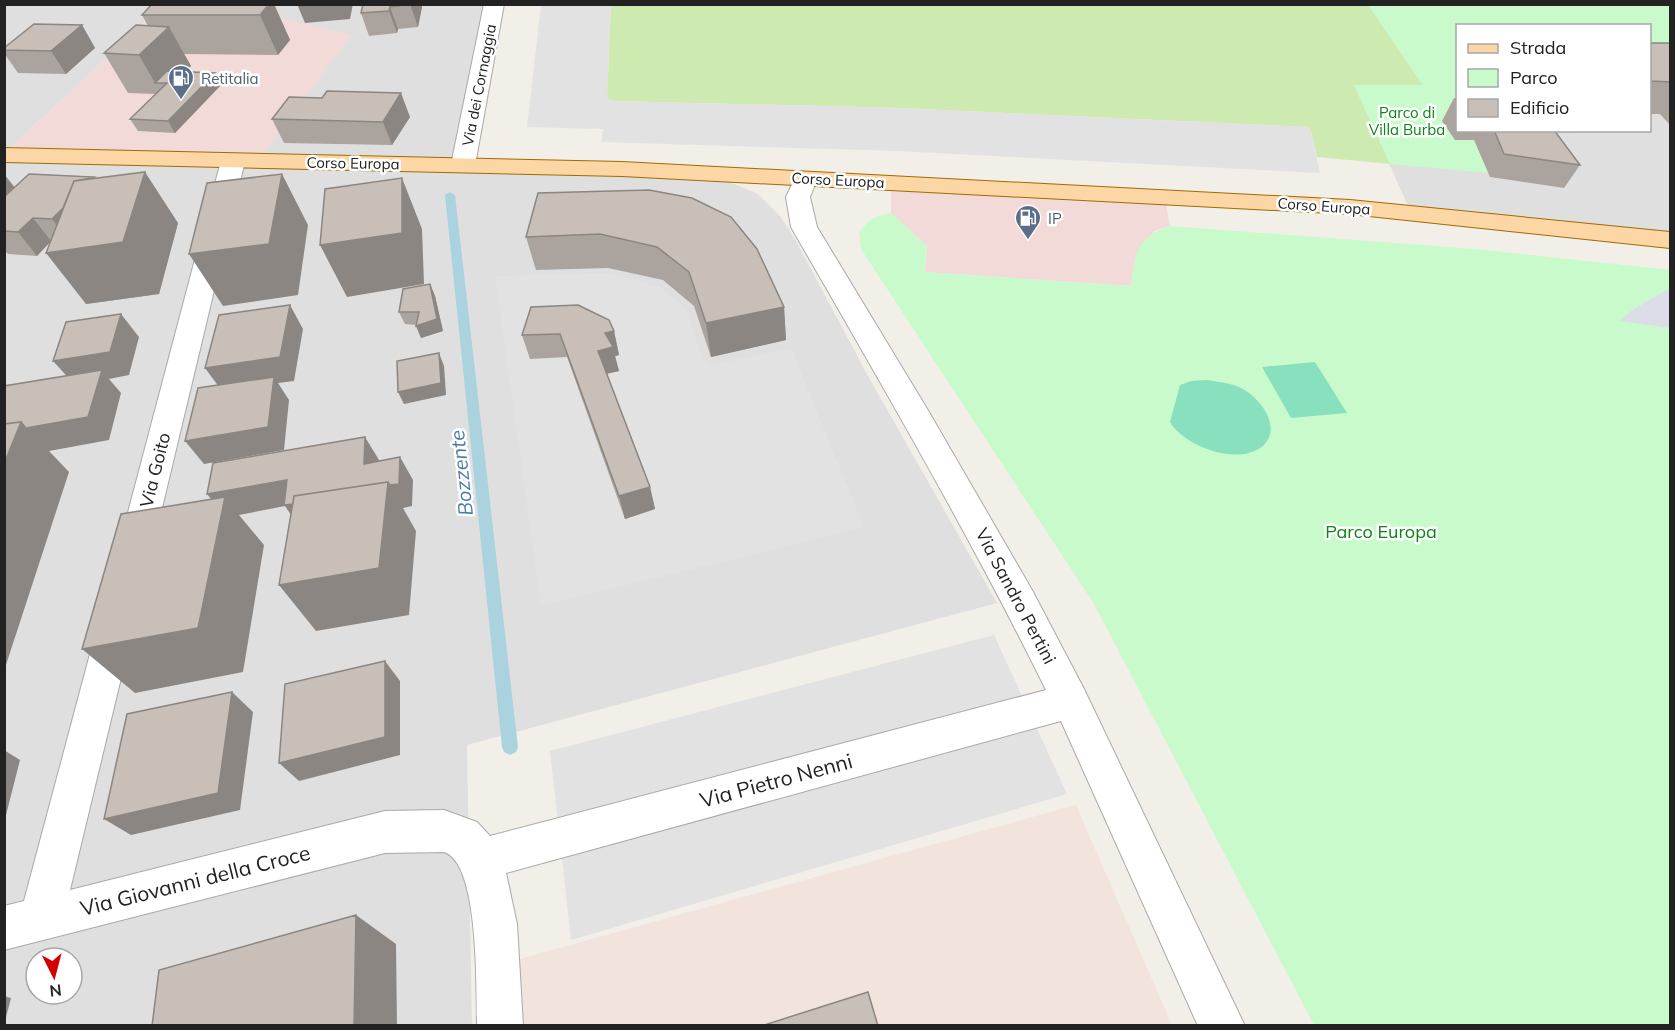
<svg xmlns="http://www.w3.org/2000/svg" width="1675" height="1030" font-family="Mulish,sans-serif">
	<rect width="100%" height="100%" fill="#f2efe9"/>
	<path fill="#e0dfdf" fill-rule="evenodd" d="M 5,5 L 164,5 L 8,150 L 5,150 Z
		M 228,5 L 490,5 L 459,163 L 259,159 Z
		M 1368,5 L 1670,5 L 1670,235 L 1409,208 L 1354,85 L 1423,85 ZM 1458,26 L 1650,26 L 1650,130 L 1458,130 Z
		M 5,161 L 716,176 L 758,194 L 780,216 L 796,241 L 868,376 L 997,603 L 467,745 L 472,1025 L 5,1026 ZM 36,958 L 72,958 L 72,994 L 36,994 Z"/>
	<path fill="#f2dad9" d="M 164,5 L 228,5 L 352,35 L 259,159 L 8,150 Z
		M 891,186 L 1165,198 L 1170,226 L 1154,231 L 1132,274 L 1132,286 L 925,272 L 927,246 L 891,213 Z"/>
	<path fill="#f3e3dd" d="M 1076,805 L 1172,1025 L 518,1025 L 512,961 Z"/>
	<path fill="#cdebb0" d="M 611,4 L 1368,5 L 1423,85 L 1354,85 L 1390,164 L 1317,157 L 1310,127 L 900,108 L 614,101 L 607,98 Z"/>
	<path fill="#c8facc" d="M 1368,5 L 1670,5 L 1670,80 L 1650,75 L 1650,26 L 1458,26 L 1457,121 L 1455,140 L 1474,140 L 1489,173 L 1390,164 L 1354,85 L 1423,85 Z
		M 891,213 L 927,246 L 925,272 L 1131,286 C 1135,254 1135,238 1170,226 L 1475,249 L 1670,270 L 1670,1025 L 1314,1025 L 1094,604 L 861,249 L 859,233 C 868,220 875,215 891,213 Z"/>
	<path fill="#88e0be" d="M 1315,362 L 1347,413 L 1291,418 L 1262,367 Z
		M 1207,380 C 1219,382 1232,383 1243,389 C 1261,399 1285,430 1260,448 C 1235,465 1184,446 1170,422 L 1180,385 L 1191,381 Z"/>
	<path fill="#e2e2e2" d="M 541,5 L 611,5 L 607,98 L 614,101 L 900,108 L 1310,127 L 1320,173 L 898,151 L 601,142 L 603,129 L 527,127 Z
		M 609,273 L 660,287 L 687,310 L 702,360 L 712,365 L 791,348 L 864,527 L 541,606 L 495,276 Z
		M 994,635 L 1067,794 L 571,940 L 550,751 Z"/>
	<path fill="#dddde8" d="M 1670,288 L 1670,328 L 1620,321 L 1631,311 Z"/>
	<g fill="none" stroke-linecap="round" stroke-linejoin="round">
		<path fill="#aad3df" fill-rule="evenodd" d="M 450,192 L 455,195 L 518,747 L 516,752 L 510,755 L 504,752 L 502,747 L 445,195 Z"/>
		<defs>
			<path id="minor" d="M 484,4 L 504,4 L 475,165 L 471,170 L 463,172 L 455,170 L 451,165 Z
				M 233,154 L 241,156 L 245,161 L 151,554 L 146,564 L 134,568 L 122,564 L 117,554 L 221,161 L 225,156 Z
				M 805,172 L 813,174 L 817,179 L 810,197 L 817,227 L 929,412 L 1032,590 L 1084,689 L 1245,1026 L 1198,1026 L 1061,721 L 506,873 L 517,924 L 523,1026 L 477,1026 C 476,992 480,863 444,852 L 385,853 L 4,950 L 4,906 L 24,901 L 98,624 L 103,613 L 116,609 L 129,613 L 134,624 L 70,890 L 385,811 L 444,810 L 477,822 L 490,836 L 1046,690 C 968,532 879,380 791,227 L 786,197 L 797,174 Z"/>
			<path id="major" d="M 4,148 L 622,162 L 1350,200 L 1670,232 L 1670,248 L 1350,214 L 622,176 L 4,162 Z"/>
		</defs>
		<use href="#minor" stroke="#a9a9a9" stroke-width="2"/>
		<use href="#major" stroke="#a06b00" stroke-width="2"/>
		<use href="#minor" fill="#fff" fill-rule="evenodd"/>
		<use href="#major" fill="#fcd6a4" fill-rule="evenodd"/>
	</g>
	<path fill="#aba49e" d="M 152,4 L 274,4 L 290,40 L 278,55 L 184,54 L 191,66 L 185,72 L 221,85 L 175,133 L 138,131 L 130,119 L 156,94 L 128,93 L 104,53 L 148,26 L 142,15 Z
		M 363,4 L 421,4 L 422,7 L 418,27 L 398,29 L 397,33 L 369,36 L 361,13 Z
		M 82,25 L 95,48 L 66,74 L 18,73 L 4,53 L 4,48 Z
		M 1650,43 L 1671,43 L 1671,126 L 1660,114 L 1650,114 Z
		M 322,98 L 410,117 L 392,145 L 284,143 L 272,119 Z
		M 1454,98 L 1458,98 L 1458,130 L 1554,130 L 1580,165 L 1564,188 L 1490,177 L 1474,140 L 1455,140 L 1442,121 Z
		M 4,174 L 15,188 L 94,177 L 178,223 L 159,294 L 86,304 L 49,243 L 37,256 L 8,254 L 4,250 Z
		M 649,190 L 784,307 L 786,340 L 711,357 L 694,306 L 663,280 L 608,268 L 536,270 L 526,237 Z
		M 430,284 L 435,296 L 443,331 L 421,338 L 416,325 L 405,324 L 399,312 Z
		M 614,331 L 619,355 L 615,356 L 619,371 L 607,374 L 650,487 L 655,509 L 625,519 L 567,357 L 530,359 L 522,335 Z"/>
	<path fill="#8b8681" d="M 251,4 L 274,4 L 290,40 L 278,55 L 260,15 Z
		M 297,4 L 353,4 L 350,19 L 305,23 Z
		M 410,4 L 421,4 L 422,7 L 418,27 Z
		M 390,7 L 398,29 L 397,33 L 389,11 Z
		M 82,25 L 95,48 L 66,74 L 51,51 Z
		M 169,27 L 191,66 L 169,87 L 167,83 L 155,83 L 139,55 Z
		M 215,73 L 221,85 L 175,133 L 168,121 Z
		M 401,93 L 410,117 L 392,145 L 383,122 Z
		M 145,172 L 178,223 L 159,294 L 86,304 L 46,253 Z
		M 4,174 L 22,197 L 4,216 Z
		M 282,174 L 308,225 L 298,295 L 223,306 L 189,254 Z
		M 94,177 L 110,201 L 70,243 L 52,219 Z
		M 402,178 L 422,229 L 424,284 L 347,297 L 320,245 Z
		M 33,218 L 51,241 L 37,256 L 18,232 Z
		M 430,284 L 435,296 L 443,331 L 421,338 L 416,326 Z
		M 290,305 L 303,329 L 294,381 L 278,383 L 289,400 L 284,450 L 204,464 L 185,441 L 222,391 L 205,368 Z
		M 784,307 L 786,340 L 711,357 L 706,323 Z
		M 121,314 L 139,337 L 129,375 L 109,379 L 121,393 L 109,440 L 49,451 L 69,472 L 4,671 L 4,464 L 21,422 L 74,384 L 53,361 Z
		M 614,331 L 619,355 L 615,356 L 619,371 L 604,374 L 598,351 L 605,333 Z
		M 439,353 L 444,366 L 446,395 L 404,404 L 398,392 Z
		M 365,437 L 379,460 L 377,486 L 364,464 Z
		M 400,457 L 413,480 L 412,506 L 403,508 L 416,531 L 409,615 L 316,631 L 279,585 L 300,528 L 285,506 L 239,515 L 264,545 L 243,672 L 135,693 L 82,649 L 222,512 L 207,494 L 287,480 L 388,482 Z
		M 650,487 L 655,509 L 625,519 L 619,496 Z
		M 385,661 L 400,681 L 400,755 L 299,781 L 279,763 Z
		M 232,692 L 253,712 L 240,810 L 131,835 L 104,819 Z
		M 4,750 L 20,760 L 4,823 Z
		M 356,915 L 396,944 L 397,1026 L 354,1026 Z
		M 4,996 L 11,998 L 4,1025 Z"/>
	<path fill="#c7bfb8" stroke="#8b8681" stroke-width="1.5" d="M 152,4 L 269,4 L 260,15 L 142,15 Z
		M 363,4 L 410,4 L 390,7 L 389,11 L 361,13 Z
		M 34,24 L 82,25 L 51,51 L 4,50 L 4,48 Z
		M 136,25 L 169,27 L 139,55 L 104,53 Z
		M 1650,43 L 1671,43 L 1671,82 L 1650,81 Z
		M 167,71 L 215,73 L 168,121 L 130,119 L 167,83 L 155,83 Z
		M 327,91 L 401,93 L 383,122 L 272,119 L 289,97 L 322,98 Z
		M 1494,130 L 1554,130 L 1580,165 L 1504,154 Z
		M 145,172 L 123,242 L 46,253 L 74,181 Z
		M 29,174 L 94,177 L 92,178 L 74,181 L 63,208 L 52,219 L 33,218 L 18,232 L 4,231 L 4,197 Z
		M 282,174 L 269,244 L 189,254 L 207,183 Z
		M 402,178 L 402,233 L 320,245 L 325,189 Z
		M 649,190 L 692,198 L 731,217 L 757,249 L 784,307 L 706,323 L 689,272 L 657,247 L 600,234 L 526,237 L 538,193 Z
		M 430,284 L 437,319 L 416,326 L 419,312 L 399,312 L 403,289 Z
		M 290,305 L 280,357 L 205,368 L 219,315 Z
		M 578,305 L 609,320 L 614,331 L 605,333 L 613,347 L 598,351 L 650,487 L 619,496 L 560,334 L 522,335 L 531,307 Z
		M 121,314 L 110,352 L 53,361 L 66,322 Z
		M 439,353 L 441,383 L 398,392 L 397,361 Z
		M 102,370 L 88,417 L 26,428 L 21,422 L 4,424 L 4,386 Z
		M 274,377 L 268,427 L 185,441 L 198,388 Z
		M 21,422 L 4,464 L 4,424 Z
		M 365,437 L 364,464 L 400,457 L 399,484 L 390,485 L 388,482 L 294,496 L 293,504 L 284,505 L 287,480 L 207,494 L 213,463 Z
		M 388,482 L 379,568 L 279,585 L 294,496 Z
		M 225,497 L 198,628 L 82,649 L 121,514 Z
		M 385,661 L 385,737 L 279,763 L 285,684 Z
		M 232,692 L 218,793 L 104,819 L 127,714 Z
		M 356,915 L 354,1026 L 152,1026 L 159,970 Z
		M 868,992 L 878,1026 L 761,1026 Z"/>
	<defs>
		<symbol id="fuel-pin" viewBox="-11 -11 22 30"><path d="M0 17L-7.5 6A9.5 9.5 0 1 1 7.5 6Z" fill="#5c6f8a" stroke="#fff"/><path d="M-5.5-6h7V0h2V4h1.3V-2.5L3-4.5l.8-.8L6-3V5H2.5V1h-1V6h-7ZM-4.2-4.7v3.2H.2V-4.7Z" fill="#fff"/></symbol>
	</defs>
	<g fill-rule="evenodd">
		<use href="#fuel-pin" x="166" y="63" width="30" height="40"/>
		<use href="#fuel-pin" x="1013" y="203" width="30" height="40"/>
	</g>
	<g text-anchor="middle" dominant-baseline="central" stroke-width="5" stroke-linejoin="round" paint-order="stroke">
		<g font-size="15" fill="#4e5e75" stroke="#fff" text-anchor="start">
			<text x="201" y="78">Retitalia</text>
			<text x="1048" y="218">IP</text>
		</g>
		<g font-size="15" fill="#222" stroke="#fff">
			<text transform="translate(479 85) rotate(-79)">Via dei Cornaggia</text>
			<text transform="translate(353 163) rotate(1)">Corso Europa</text>
			<text transform="translate(838 180) rotate(3)">Corso Europa</text>
			<text transform="translate(1324 206) rotate(4)">Corso Europa</text>
		</g>
		<g font-size="15" fill="#0c8416" stroke="#fff">
			<text x="1407" y="112">Parco di<tspan x="1407" dy="17">Villa Burba</tspan></text>
		</g>
		<g font-size="18" fill="#222" stroke="#fff">
			<text transform="translate(155 470) rotate(-76)">Via Goito</text>
			<text transform="translate(1016 596) rotate(62)">Via Sandro Pertini</text>
		</g>
		<g font-size="18" fill="#0c8416" stroke="#fff">
			<text x="1381" y="531">Parco Europa</text>
		</g>
		<g font-size="20" font-style="italic" fill="#4a7aab" stroke="#fff">
			<text transform="translate(461 473) rotate(-96)">Bozzente</text>
		</g>
		<g font-size="21" fill="#222" stroke="#fff">
			<text transform="translate(776 780) rotate(-15)">Via Pietro Nenni</text>
			<text transform="translate(195 880) rotate(-14)">Via Giovanni della Croce</text>
		</g>
	</g>
	<rect width="1675" height="1030" fill="none" stroke="#222222" stroke-width="12"/>
	<rect x="1456" y="24" width="195" height="108" fill="#ffffff" stroke="#a7a7a7" stroke-width="1.5"/>
	<rect x="1468" y="44" width="30" height="9" fill="#fcd6a4" stroke="#a7a7a7" stroke-width="1.5"/>
	<text x="1510" y="54" font-size="18" fill="#222222">Strada</text>
	<rect x="1468" y="69" width="30" height="18" fill="#c8facc" stroke="#a7a7a7" stroke-width="1.5"/>
	<text x="1510" y="84" font-size="18" fill="#222222">Parco</text>
	<rect x="1468" y="99" width="30" height="18" fill="#c7bfb8" stroke="#a7a7a7" stroke-width="1.5"/>
	<text x="1510" y="114" font-size="18" fill="#222222">Edificio</text>
	<g transform="translate(54 976) rotate(174)"><circle r="28" fill="#ffffff" stroke="#a7a7a7" stroke-width="1.5"/>
	<path d="M0-4.5L10 22L0 15L-10 22Z" fill="#d40000"/>
	<text y="-9" font-size="16" font-weight="bold" text-anchor="middle" fill="#222222">N</text>
	</g>
</svg>
